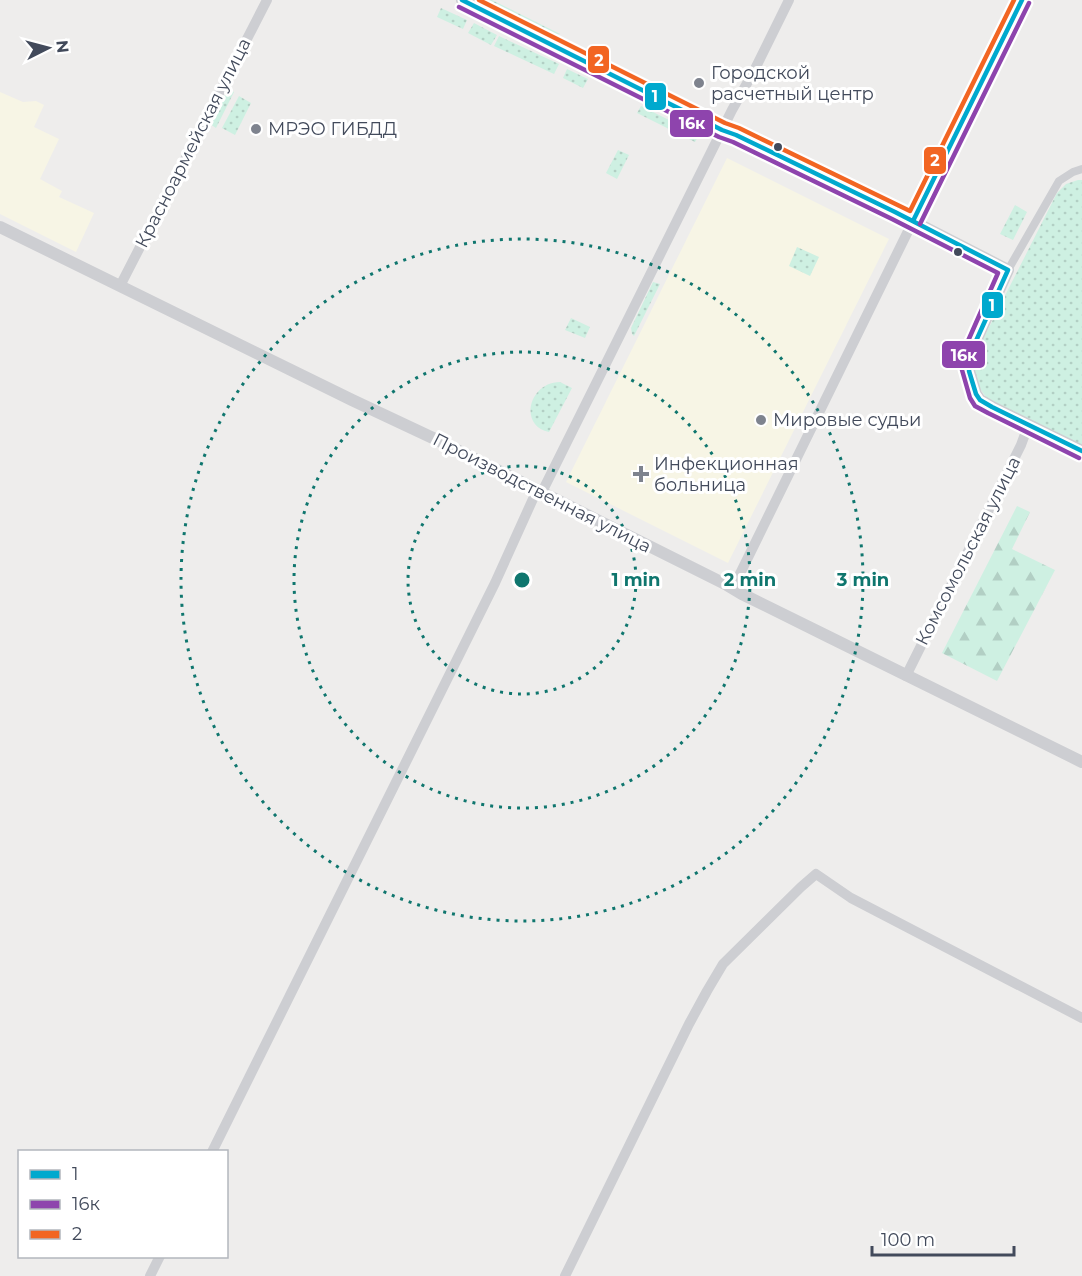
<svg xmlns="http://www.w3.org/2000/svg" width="1082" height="1276" font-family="Montserrat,sans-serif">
	<defs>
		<pattern id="grass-dots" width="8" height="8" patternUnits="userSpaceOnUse" patternTransform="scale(1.5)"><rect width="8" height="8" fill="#cef0e2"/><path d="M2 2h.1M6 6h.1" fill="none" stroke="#b2cfc4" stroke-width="1.8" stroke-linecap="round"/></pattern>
		<pattern id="forest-firs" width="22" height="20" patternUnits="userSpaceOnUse" patternTransform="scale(1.5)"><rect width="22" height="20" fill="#cef0e2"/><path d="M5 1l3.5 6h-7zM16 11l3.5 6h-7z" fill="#b2cfc4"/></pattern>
	</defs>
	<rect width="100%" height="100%" fill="#eeedec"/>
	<path fill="#f7f5e5" d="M 0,92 L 23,102 L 36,101 L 44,105 L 34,127 L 59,139 L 40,179 L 62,191 L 59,197 L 94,213 L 76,252 L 0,214 Z
		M 727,158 L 889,239 L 728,563 L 566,482 Z"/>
	<path fill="url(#grass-dots)" d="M 487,0 L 492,0 L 560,34 L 554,36 L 491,5 Z
		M 441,8 L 467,20 L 463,29 L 437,17 Z
		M 480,16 L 561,57 L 561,59 L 558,59 L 476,19 Z
		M 474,23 L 497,35 L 491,45 L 468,33 Z
		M 499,36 L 559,64 L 554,74 L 494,46 Z
		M 569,61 L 572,61 L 635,92 L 637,95 L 635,97 L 567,63 Z
		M 567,69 L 588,79 L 583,88 L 563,78 Z
		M 228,89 L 234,92 L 216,128 L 210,124 Z
		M 239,96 L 251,103 L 235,135 L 222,128 Z
		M 645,97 L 703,126 L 701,131 L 641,100 Z
		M 641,106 L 699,135 L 695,142 L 637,113 Z
		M 734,142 L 841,194 L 839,198 L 732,145 Z
		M 618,150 L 629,155 L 617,179 L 606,173 Z
		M 1078,180 L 1082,180 L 1082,447 L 987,398 C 972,380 974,373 977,351 L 1057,193 L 1066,184 Z
		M 1015,205 L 1027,212 L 1013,240 L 1000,234 Z
		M 797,247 L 819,257 L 810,276 L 789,266 Z
		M 653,282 L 660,284 L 634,336 L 632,334 L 631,328 Z
		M 571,318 L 590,327 L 585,338 L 565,330 Z
		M 560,382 L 572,388 L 549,432 C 518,426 529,382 560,382 Z"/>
	<path fill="url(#forest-firs)" d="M 1017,506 L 1030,512 L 1012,549 L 1055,570 L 997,681 L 942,653 Z"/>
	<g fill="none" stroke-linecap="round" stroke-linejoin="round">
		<path stroke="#cdced2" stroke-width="8" d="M 1008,270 L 1059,181 L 1073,172 L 1082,169"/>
		<path stroke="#cdced2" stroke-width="10" d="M 120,286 L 267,0
			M 542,492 L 732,110 L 755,69 L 789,0
			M 733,588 L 913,221
			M 906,676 L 1021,445 L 1028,426
			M 212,1152 L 495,583 L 537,490
			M 150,1276 L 160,1256
			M 565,1276 L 689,1024 L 707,991 L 723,964 L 801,887 L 816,874 L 851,898 L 1082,1018"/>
		<path stroke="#cdced2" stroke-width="12" d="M 462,0 L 722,130 L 736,135 L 895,212 L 1008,270 L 971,352 L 969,371 L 976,394 L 980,400 L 992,407 L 1082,451
			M 913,221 L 1022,0
			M 0,227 L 352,400 L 435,439 L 727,585 L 742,594 L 829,637 L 1082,762"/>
		<defs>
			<path id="bus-1" d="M 462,0 L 722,130 L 736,135 L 895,212 L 1008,270 L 971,352 L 969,371 L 976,394 L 980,400 L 992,407 L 1082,451
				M 913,221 L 1022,0"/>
			<path id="bus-2" d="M 459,7 L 719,137 L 733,142 L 892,219 L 998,273 L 964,350 L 962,370 L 970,398 L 975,406 L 988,413 L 1079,458
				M 920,224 L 1029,3"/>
			<path id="bus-3" d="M 479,0 L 725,123 L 739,128 L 910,211 L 1014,0"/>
		</defs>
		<use href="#bus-1" stroke="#fff" stroke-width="9"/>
		<use href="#bus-2" stroke="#fff" stroke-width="9"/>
		<use href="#bus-3" stroke="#fff" stroke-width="9"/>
		<use href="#bus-1" stroke="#00a9ce" stroke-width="4.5"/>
		<use href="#bus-2" stroke="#8e44ad" stroke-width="4.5"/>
		<use href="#bus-3" stroke="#f26522" stroke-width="4.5"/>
	</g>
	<g fill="none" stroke="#0f766e" stroke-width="3" stroke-dasharray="3 6">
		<circle cx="522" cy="580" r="114"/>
		<circle cx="522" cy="580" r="228"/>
		<circle cx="522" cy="580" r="341"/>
	</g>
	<g fill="#7e838e" stroke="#fff" stroke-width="2">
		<circle cx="699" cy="83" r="6"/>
		<circle cx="256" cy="129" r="6"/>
		<circle cx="761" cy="420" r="6"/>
		<path d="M638 465h6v6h6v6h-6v6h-6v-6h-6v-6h6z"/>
	</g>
	<g fill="#424a5b" stroke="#fff" stroke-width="2">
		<circle cx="778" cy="147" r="5"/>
		<circle cx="958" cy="252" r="5"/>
	</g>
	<g text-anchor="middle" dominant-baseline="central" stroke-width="6" stroke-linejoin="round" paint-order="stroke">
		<g font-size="18" fill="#424a5b" stroke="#fff" text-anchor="start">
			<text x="711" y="73">Городской<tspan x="711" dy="21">расчетный центр</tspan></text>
			<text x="268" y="129">МРЭО ГИБДД</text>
			<text x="773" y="420">Мировые судьи</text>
			<text x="654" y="464">Инфекционная<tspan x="654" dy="21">больница</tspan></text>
		</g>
		<g font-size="18" fill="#424a5b" stroke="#fff">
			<text transform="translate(193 143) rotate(-63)">Красноармейская улица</text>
			<text transform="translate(542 493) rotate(27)">Производственная улица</text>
			<text transform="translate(968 551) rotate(-63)">Комсомольская улица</text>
		</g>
	</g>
	<circle cx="522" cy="580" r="9" fill="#0f766e" stroke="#fff" stroke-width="3"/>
	<g font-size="18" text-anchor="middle" font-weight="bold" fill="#0f766e" stroke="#fff" stroke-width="6" stroke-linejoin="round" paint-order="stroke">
		<text x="636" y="586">1 min</text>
		<text x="750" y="586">2 min</text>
		<text x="863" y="586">3 min</text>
	</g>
	<g stroke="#fff" stroke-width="2">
		<rect x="587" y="45" width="23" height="29" rx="6" fill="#f26522"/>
		<rect x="644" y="82" width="23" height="29" rx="6" fill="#00a9ce"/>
		<rect x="669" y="109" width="45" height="29" rx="6" fill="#8e44ad"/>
		<rect x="923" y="146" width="24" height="29" rx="6" fill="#f26522"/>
		<rect x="981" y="291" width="23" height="28" rx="6" fill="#00a9ce"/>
		<rect x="941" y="340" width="45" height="29" rx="6" fill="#8e44ad"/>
	</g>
	<g font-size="16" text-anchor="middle" font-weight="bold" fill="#fff">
		<text x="599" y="66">2</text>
		<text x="655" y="102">1</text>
		<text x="692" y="129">16к</text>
		<text x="935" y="166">2</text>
		<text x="992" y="311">1</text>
		<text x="964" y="361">16к</text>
	</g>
	<rect x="18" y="1150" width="210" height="108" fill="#ffffff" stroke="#b3b7bd" stroke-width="1.5"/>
	<rect x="30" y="1170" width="30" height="9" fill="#00a9ce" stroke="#b3b7bd" stroke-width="1.5"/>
	<text x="72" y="1180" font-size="18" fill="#424a5b">1</text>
	<rect x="30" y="1200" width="30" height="9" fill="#8e44ad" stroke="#b3b7bd" stroke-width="1.5"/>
	<text x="72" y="1210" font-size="18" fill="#424a5b">16к</text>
	<rect x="30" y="1230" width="30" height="9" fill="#f26522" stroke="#b3b7bd" stroke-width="1.5"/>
	<text x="72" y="1240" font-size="18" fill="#424a5b">2</text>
	<g transform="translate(48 48) rotate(84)" stroke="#ffffff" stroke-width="4.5" paint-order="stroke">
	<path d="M0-4.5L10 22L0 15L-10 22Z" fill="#424a5b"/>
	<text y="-9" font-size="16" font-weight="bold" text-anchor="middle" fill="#424a5b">N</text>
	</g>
	<path d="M872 1246v9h142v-9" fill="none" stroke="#424a5b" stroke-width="3"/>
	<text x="881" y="1246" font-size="18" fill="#424a5b" stroke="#ffffff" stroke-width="4.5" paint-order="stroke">100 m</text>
</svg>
